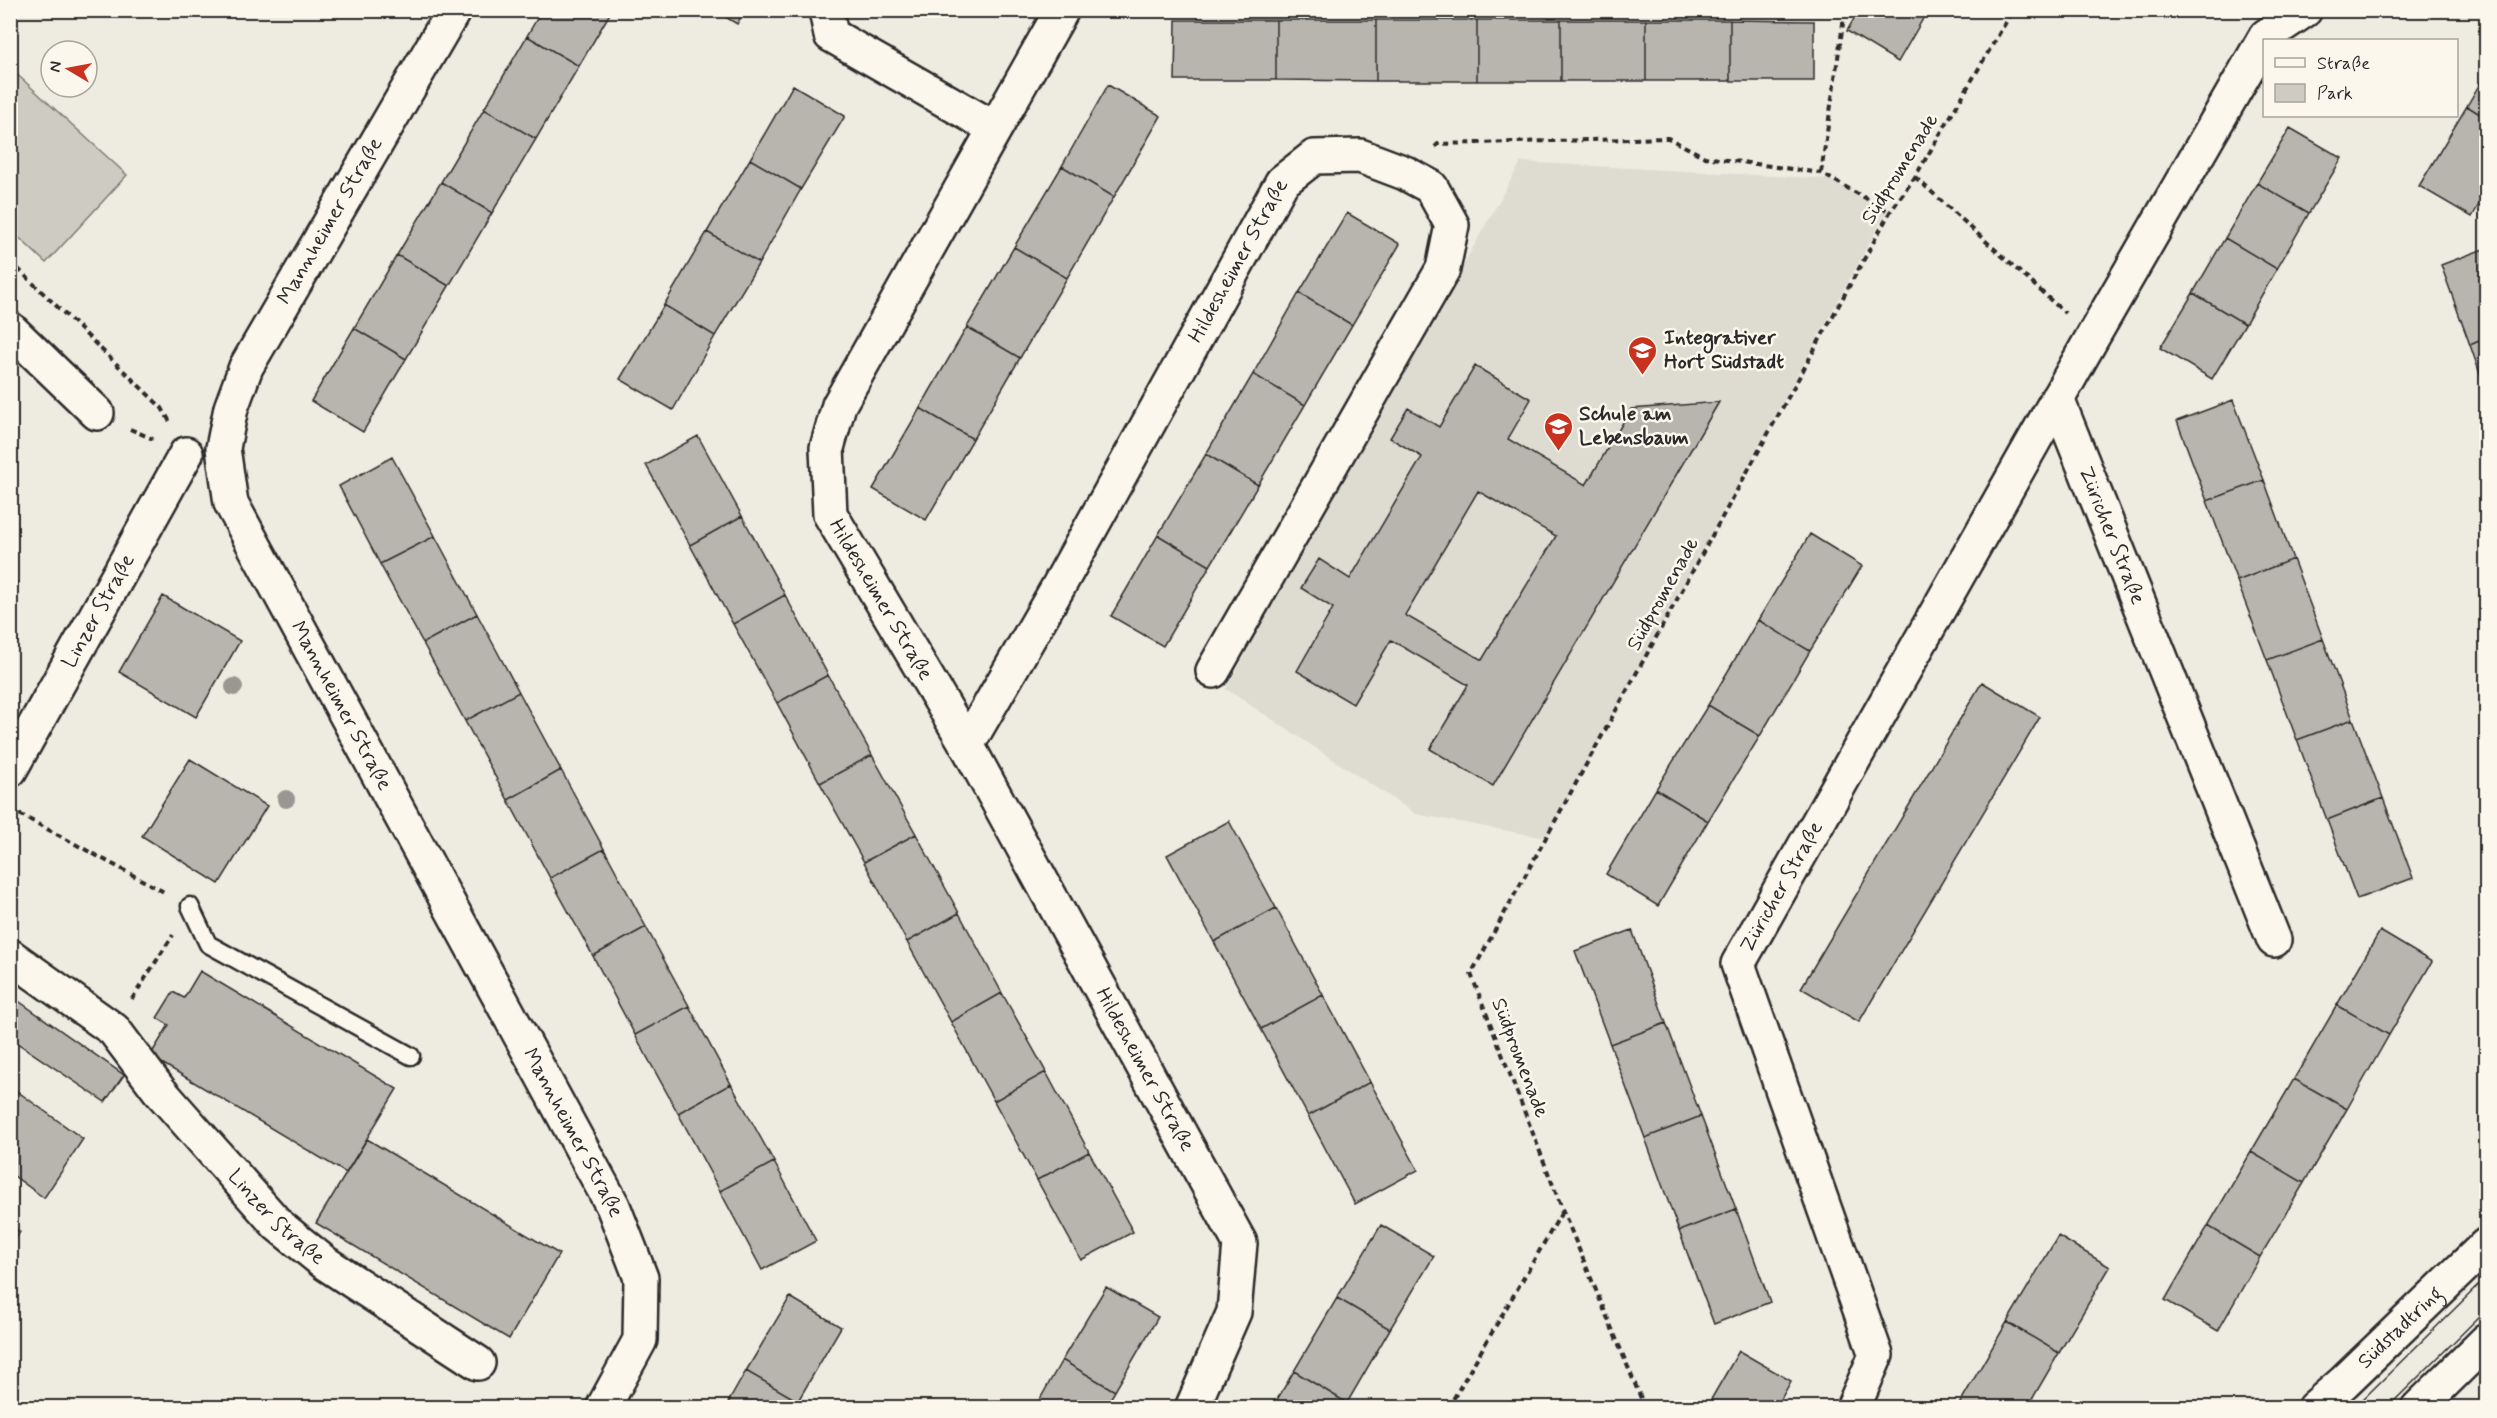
<svg xmlns="http://www.w3.org/2000/svg" width="2497" height="1418" font-family="Mynerve,sans-serif">
	<rect width="100%" height="100%" fill="#eeebe0"/>
	<filter id="ink" filterUnits="userSpaceOnUse"><feTurbulence type="fractalNoise" baseFrequency=".0167" numOctaves="2"/><feDisplacementMap in="SourceGraphic" scale="12" xChannelSelector="R" yChannelSelector="G"/><feConvolveMatrix kernelMatrix="1 2 1 2 8 2 1 2 1" color-interpolation-filters="sRGB"/></filter>
	<g filter="url(#ink)">
		<path fill="#dedbd1" d="M 1521,162 L 1828,179 L 1886,212 L 1546,838 L 1416,814 L 1226,689 Z"/>
		<path fill="#cecbc2" stroke="#7c7b76" stroke-width="1.5" d="M 10,68 L 127,175 L 46,263 L 11,230 Z"/>
		<path fill="#b8b5ae" stroke="#2b2b2b" stroke-width="1.5" fill-rule="evenodd" d="M 542,10 L 612,10 L 579,66 L 527,36 Z
			M 714,10 L 745,10 L 737,24 Z
			M 1859,10 L 1928,10 L 1898,62 L 1847,31 Z
			M 1176,20 L 1276,20 L 1276,80 L 1175,80 Z
			M 1276,20 L 1376,20 L 1376,81 L 1276,80 Z
			M 1376,20 L 1477,20 L 1477,81 L 1376,81 Z
			M 1477,20 L 1561,20 L 1561,81 L 1477,81 Z
			M 1561,20 L 1646,20 L 1646,81 L 1561,81 Z
			M 1646,20 L 1730,20 L 1730,81 L 1646,81 Z
			M 1730,20 L 1814,21 L 1814,81 L 1730,81 Z
			M 527,36 L 579,66 L 536,139 L 484,109 Z
			M 2486,73 L 2486,118 L 2467,106 Z
			M 793,85 L 845,116 L 801,189 L 750,159 Z
			M 1108,85 L 1161,116 L 1114,197 L 1062,166 Z
			M 2467,106 L 2486,118 L 2486,192 L 2472,217 L 2419,186 Z
			M 484,109 L 536,139 L 492,213 L 441,182 Z
			M 2290,128 L 2342,158 L 2309,213 L 2257,183 Z
			M 750,159 L 801,189 L 759,263 L 707,232 Z
			M 1062,166 L 1114,197 L 1067,278 L 1014,247 Z
			M 441,182 L 492,213 L 449,286 L 397,255 Z
			M 2257,183 L 2309,213 L 2277,269 L 2225,238 Z
			M 1347,213 L 1400,244 L 1352,325 L 1299,293 Z
			M 707,232 L 759,263 L 715,336 L 664,305 Z
			M 2225,238 L 2277,269 L 2245,324 L 2193,293 Z
			M 1014,247 L 1067,278 L 1020,358 L 967,327 Z
			M 2486,248 L 2486,338 L 2470,345 L 2441,265 Z
			M 397,255 L 449,286 L 406,359 L 354,328 Z
			M 1299,293 L 1352,325 L 1305,405 L 1253,374 Z
			M 2193,293 L 2245,324 L 2212,379 L 2160,348 Z
			M 664,305 L 715,336 L 673,410 L 620,379 Z
			M 967,327 L 1020,358 L 973,439 L 920,408 Z
			M 354,328 L 406,359 L 363,432 L 311,401 Z
			M 2486,338 L 2486,391 L 2470,345 Z
			M 1475,366 L 1531,399 L 1508,439 L 1586,485 L 1631,409 L 1719,402 L 1493,786 L 1430,749 L 1468,685 L 1391,640 L 1353,704 L 1297,671 L 1333,608 L 1301,588 L 1319,559 L 1350,579 L 1422,457 L 1390,438 L 1408,408 L 1439,427 ZM 1478,491 L 1556,536 L 1482,660 L 1405,615 Z
			M 1253,374 L 1305,405 L 1258,485 L 1206,454 Z
			M 2233,400 L 2264,480 L 2207,501 L 2177,421 Z
			M 920,408 L 973,439 L 926,520 L 873,489 Z
			M 698,436 L 742,516 L 690,545 L 646,465 Z
			M 1206,454 L 1258,485 L 1210,566 L 1158,535 Z
			M 392,457 L 435,536 L 380,564 L 339,486 Z
			M 2264,480 L 2293,559 L 2237,581 L 2207,501 Z
			M 742,516 L 785,595 L 733,624 L 690,545 Z
			M 1810,534 L 1862,566 L 1810,651 L 1758,620 Z
			M 1158,535 L 1210,566 L 1163,646 L 1111,616 Z
			M 435,536 L 477,614 L 423,643 L 380,564 Z
			M 2293,559 L 2323,639 L 2267,660 L 2237,581 Z
			M 10,576 L 18,583 L 10,592 Z
			M 785,595 L 828,675 L 777,703 L 733,624 Z
			M 163,596 L 240,641 L 196,717 L 119,672 Z
			M 477,614 L 519,692 L 465,721 L 423,643 Z
			M 1758,620 L 1810,651 L 1760,736 L 1708,705 Z
			M 2323,639 L 2353,719 L 2297,740 L 2267,660 Z
			M 828,675 L 872,755 L 820,783 L 777,703 Z
			M 1982,682 L 2040,717 L 1859,1022 L 1801,988 Z
			M 519,692 L 561,770 L 508,800 L 465,721 Z
			M 1708,705 L 1760,736 L 1708,821 L 1656,789 Z
			M 2353,719 L 2383,798 L 2327,820 L 2297,740 Z
			M 872,755 L 916,834 L 864,862 L 820,783 Z
			M 190,759 L 267,806 L 219,884 L 142,836 Z
			M 561,770 L 604,849 L 550,878 L 508,800 Z
			M 1656,789 L 1708,821 L 1658,906 L 1606,874 Z
			M 2383,798 L 2413,878 L 2357,899 L 2327,820 Z
			M 1229,821 L 1276,908 L 1214,942 L 1167,855 Z
			M 916,834 L 959,913 L 907,942 L 864,862 Z
			M 604,849 L 646,927 L 593,956 L 550,878 Z
			M 1276,908 L 1323,995 L 1261,1029 L 1214,942 Z
			M 959,913 L 1002,993 L 951,1022 L 907,942 Z
			M 646,927 L 689,1006 L 635,1035 L 593,956 Z
			M 1632,930 L 1666,1023 L 1610,1044 L 1575,951 Z
			M 2380,931 L 2432,962 L 2389,1035 L 2337,1005 Z
			M 200,971 L 397,1089 L 346,1173 L 150,1056 L 169,1025 L 157,1018 L 173,992 L 184,998 Z
			M 1002,993 L 1046,1072 L 994,1101 L 951,1022 Z
			M 10,995 L 124,1075 L 105,1102 L 10,1038 Z
			M 1323,995 L 1370,1082 L 1308,1116 L 1261,1029 Z
			M 2337,1005 L 2389,1035 L 2347,1109 L 2294,1079 Z
			M 689,1006 L 731,1084 L 678,1113 L 635,1035 Z
			M 1666,1023 L 1701,1116 L 1645,1138 L 1610,1044 Z
			M 1046,1072 L 1089,1152 L 1037,1180 L 994,1101 Z
			M 2294,1079 L 2347,1109 L 2304,1183 L 2251,1152 Z
			M 1370,1082 L 1418,1170 L 1355,1204 L 1308,1116 Z
			M 731,1084 L 774,1162 L 720,1191 L 678,1113 Z
			M 10,1086 L 83,1139 L 44,1198 L 10,1173 Z
			M 1701,1116 L 1736,1209 L 1679,1231 L 1645,1138 Z
			M 367,1139 L 559,1254 L 509,1339 L 316,1223 Z
			M 1089,1152 L 1133,1232 L 1081,1260 L 1037,1180 Z
			M 2251,1152 L 2304,1183 L 2260,1257 L 2208,1226 Z
			M 774,1162 L 816,1241 L 762,1270 L 720,1191 Z
			M 1736,1209 L 1770,1302 L 1714,1324 L 1679,1231 Z
			M 10,1225 L 20,1232 L 10,1247 Z
			M 1381,1225 L 1434,1256 L 1390,1329 L 1337,1298 Z
			M 2208,1226 L 2260,1257 L 2218,1331 L 2165,1300 Z
			M 2058,1236 L 2110,1267 L 2059,1353 L 2007,1322 Z
			M 1106,1287 L 1158,1317 L 1115,1391 L 1062,1360 Z
			M 790,1297 L 841,1327 L 798,1401 L 746,1371 Z
			M 1337,1298 L 1390,1329 L 1347,1403 L 1294,1371 Z
			M 2007,1322 L 2059,1353 L 2027,1408 L 1957,1408 Z
			M 1739,1351 L 1791,1381 L 1776,1408 L 1706,1408 Z
			M 1062,1360 L 1115,1391 L 1105,1408 L 1035,1408 Z
			M 746,1371 L 798,1401 L 794,1408 L 725,1408 Z
			M 1294,1371 L 1347,1403 L 1344,1408 L 1272,1408 Z"/>
		<g fill="none" stroke-linecap="round" stroke-linejoin="round">
			<defs>
				<path id="lane" d="M 190,906 L 208,944 L 411,1056"/>
				<g id="street">
					<path id="s1" d="M 454,10 L 246,367 L 231,408 L 223,448 L 231,503 L 613,1206 L 641,1278 L 640,1340 L 603,1408"/>
					<path d="M 826,10 L 831,35 L 994,128"/>
					<path id="s2" d="M 1062,10 L 839,405 L 827,448 L 830,514 L 967,745 L 1240,1243 L 1234,1312 L 1192,1408"/>
					<path d="M 10,329 L 97,413"/>
					<path id="s3" d="M 2057,399 L 2274,940"/>
					<path id="s4" d="M 967,745 L 1057,589 L 1282,182 L 1314,157 L 1360,156 L 1405,173 L 1431,187 L 1452,225 L 1443,269 L 1213,671"/>
					<path id="s5" d="M 10,770 L 186,454"/>
					<path id="s6" d="M 10,956 L 114,1030 L 159,1090 L 278,1225 L 325,1263 L 478,1363"/>
					<path id="s7" d="M 1853,1408 L 1876,1355 L 1738,964 L 2092,338 L 2266,36 L 2305,10"/>
				</g>
				<g id="secondary">
					<path id="s8" d="M 2314,1408 L 2344,1382 L 2486,1245"/>
					<path d="M 2418,1408 L 2486,1341"/>
				</g>
			</defs>
			<use href="#lane" stroke="#2b2b2b" stroke-width="21"/>
			<use href="#street" stroke="#2b2b2b" stroke-width="38"/>
			<use href="#secondary" stroke="#2b2b2b" stroke-width="38"/>
			<path stroke="#2b2b2b" stroke-width="4" stroke-dasharray="6 4.5" stroke-linecap="butt" d="M 1435,147 L 1438,144 L 1668,138 L 1705,157 L 1821,173 L 1890,212
				M 1821,173 L 1845,10
				M 1915,177 L 2065,313
				M 10,261 L 162,408 L 170,422
				M 130,429 L 153,439
				M 10,809 L 166,893
				M 132,999 L 173,935
				M 1448,1408 L 1562,1212
				M 1645,1408 L 1563,1211 L 1471,974 L 1890,212 L 1915,177 L 2013,10"/>
			<use href="#lane" stroke="#fbf7ec" stroke-width="16"/>
			<use href="#street" stroke="#fbf7ec" stroke-width="33"/>
			<use href="#secondary" stroke="#fbf7ec" stroke-width="33"/>
			<path stroke="#2b2b2b" stroke-width="1.5" d="M 2354,1408 L 2486,1278
				M 2387,1408 L 2486,1310"/>
		</g>
		<g fill="#999791">
			<circle cx="234" cy="687" r="9"/>
			<circle cx="286" cy="799" r="9"/>
		</g>
	</g>
	<defs>
		<symbol id="school-pin" viewBox="-11 -11 22 30"><path d="M0 17L-7.5 6A9.5 9.5 0 1 1 7.5 6Z" fill="#c8321e" stroke="#fbf7ec"/><path d="M0-5L7-2L0 1L-7-2ZM-4 1L0 2.5L4 1V4Q0 6-4 4Z" fill="#fff"/></symbol>
	</defs>
	<g fill-rule="evenodd">
		<use href="#school-pin" x="1626" y="334" width="33" height="45"/>
		<use href="#school-pin" x="1542" y="410" width="33" height="45"/>
	</g>
	<g text-anchor="middle" dominant-baseline="central" stroke-width="5" stroke-linejoin="round" paint-order="stroke">
		<g font-size="21" fill="#2b2b2b" stroke="#fbf7ec">
			<text transform="translate(1900 169) rotate(-58)">Südpromenade</text>
			<text transform="translate(330 221) rotate(-60)">Mannheimer Straße</text>
			<text stroke="none"><textPath href="#s4" startOffset="555">Hildesheimer Straße</textPath></text>
			<text stroke="none"><textPath href="#s3" startOffset="147">Züricher Straße</textPath></text>
			<text transform="translate(1663 594) rotate(-61)">Südpromenade</text>
			<text stroke="none"><textPath href="#s2" startOffset="664">Hildesheimer Straße</textPath></text>
			<text stroke="none"><textPath href="#s5" startOffset="182">Linzer Straße</textPath></text>
			<text stroke="none"><textPath href="#s1" startOffset="784">Mannheimer Straße</textPath></text>
			<text stroke="none"><textPath href="#s7" startOffset="561">Züricher Straße</textPath></text>
			<text transform="translate(1520 1058) rotate(69)">Südpromenade</text>
			<text stroke="none"><textPath href="#s2" startOffset="1203">Hildesheimer Straße</textPath></text>
			<text stroke="none"><textPath href="#s1" startOffset="1270">Mannheimer Straße</textPath></text>
			<text stroke="none"><textPath href="#s6" startOffset="376">Linzer Straße</textPath></text>
			<text stroke="none"><textPath href="#s8" startOffset="118">Südstadtring</textPath></text>
		</g>
		<g font-size="21" font-weight="bold" fill="#2b2b2b" stroke="#fbf7ec" text-anchor="start">
			<text x="1664" y="338">Integrativer<tspan x="1664" dy="24">Hort Südstadt</tspan></text>
			<text x="1579" y="414">Schule am<tspan x="1579" dy="24">Lebensbaum</tspan></text>
		</g>
	</g>
	<rect width="2497" height="1418" fill="none" stroke="#fbf7ec" stroke-width="36"/>
	<rect x="18" y="18" width="2461" height="1382" fill="none" stroke="#2b2b2b" stroke-width="2" filter="url(#ink)"/>
	<rect x="2263" y="39" width="195" height="78" fill="#fbf7ec" stroke="#a8a59f" stroke-width="1.5"/>
	<rect x="2275" y="58" width="30" height="9" fill="#fbf7ec" stroke="#a8a59f" stroke-width="1.5"/>
	<text x="2317" y="69" font-size="18" fill="#2b2b2b">Straße</text>
	<rect x="2275" y="84" width="30" height="18" fill="#cecbc2" stroke="#a8a59f" stroke-width="1.5"/>
	<text x="2317" y="99" font-size="18" fill="#2b2b2b">Park</text>
	<g transform="translate(69 69) rotate(280)"><circle r="28" fill="#fbf7ec" stroke="#a8a59f" stroke-width="1.5"/>
	<path d="M0-4.5L10 22L0 15L-10 22Z" fill="#c8321e"/>
	<text y="-9" font-size="16" font-weight="bold" text-anchor="middle" fill="#2b2b2b">N</text>
	</g>
</svg>
